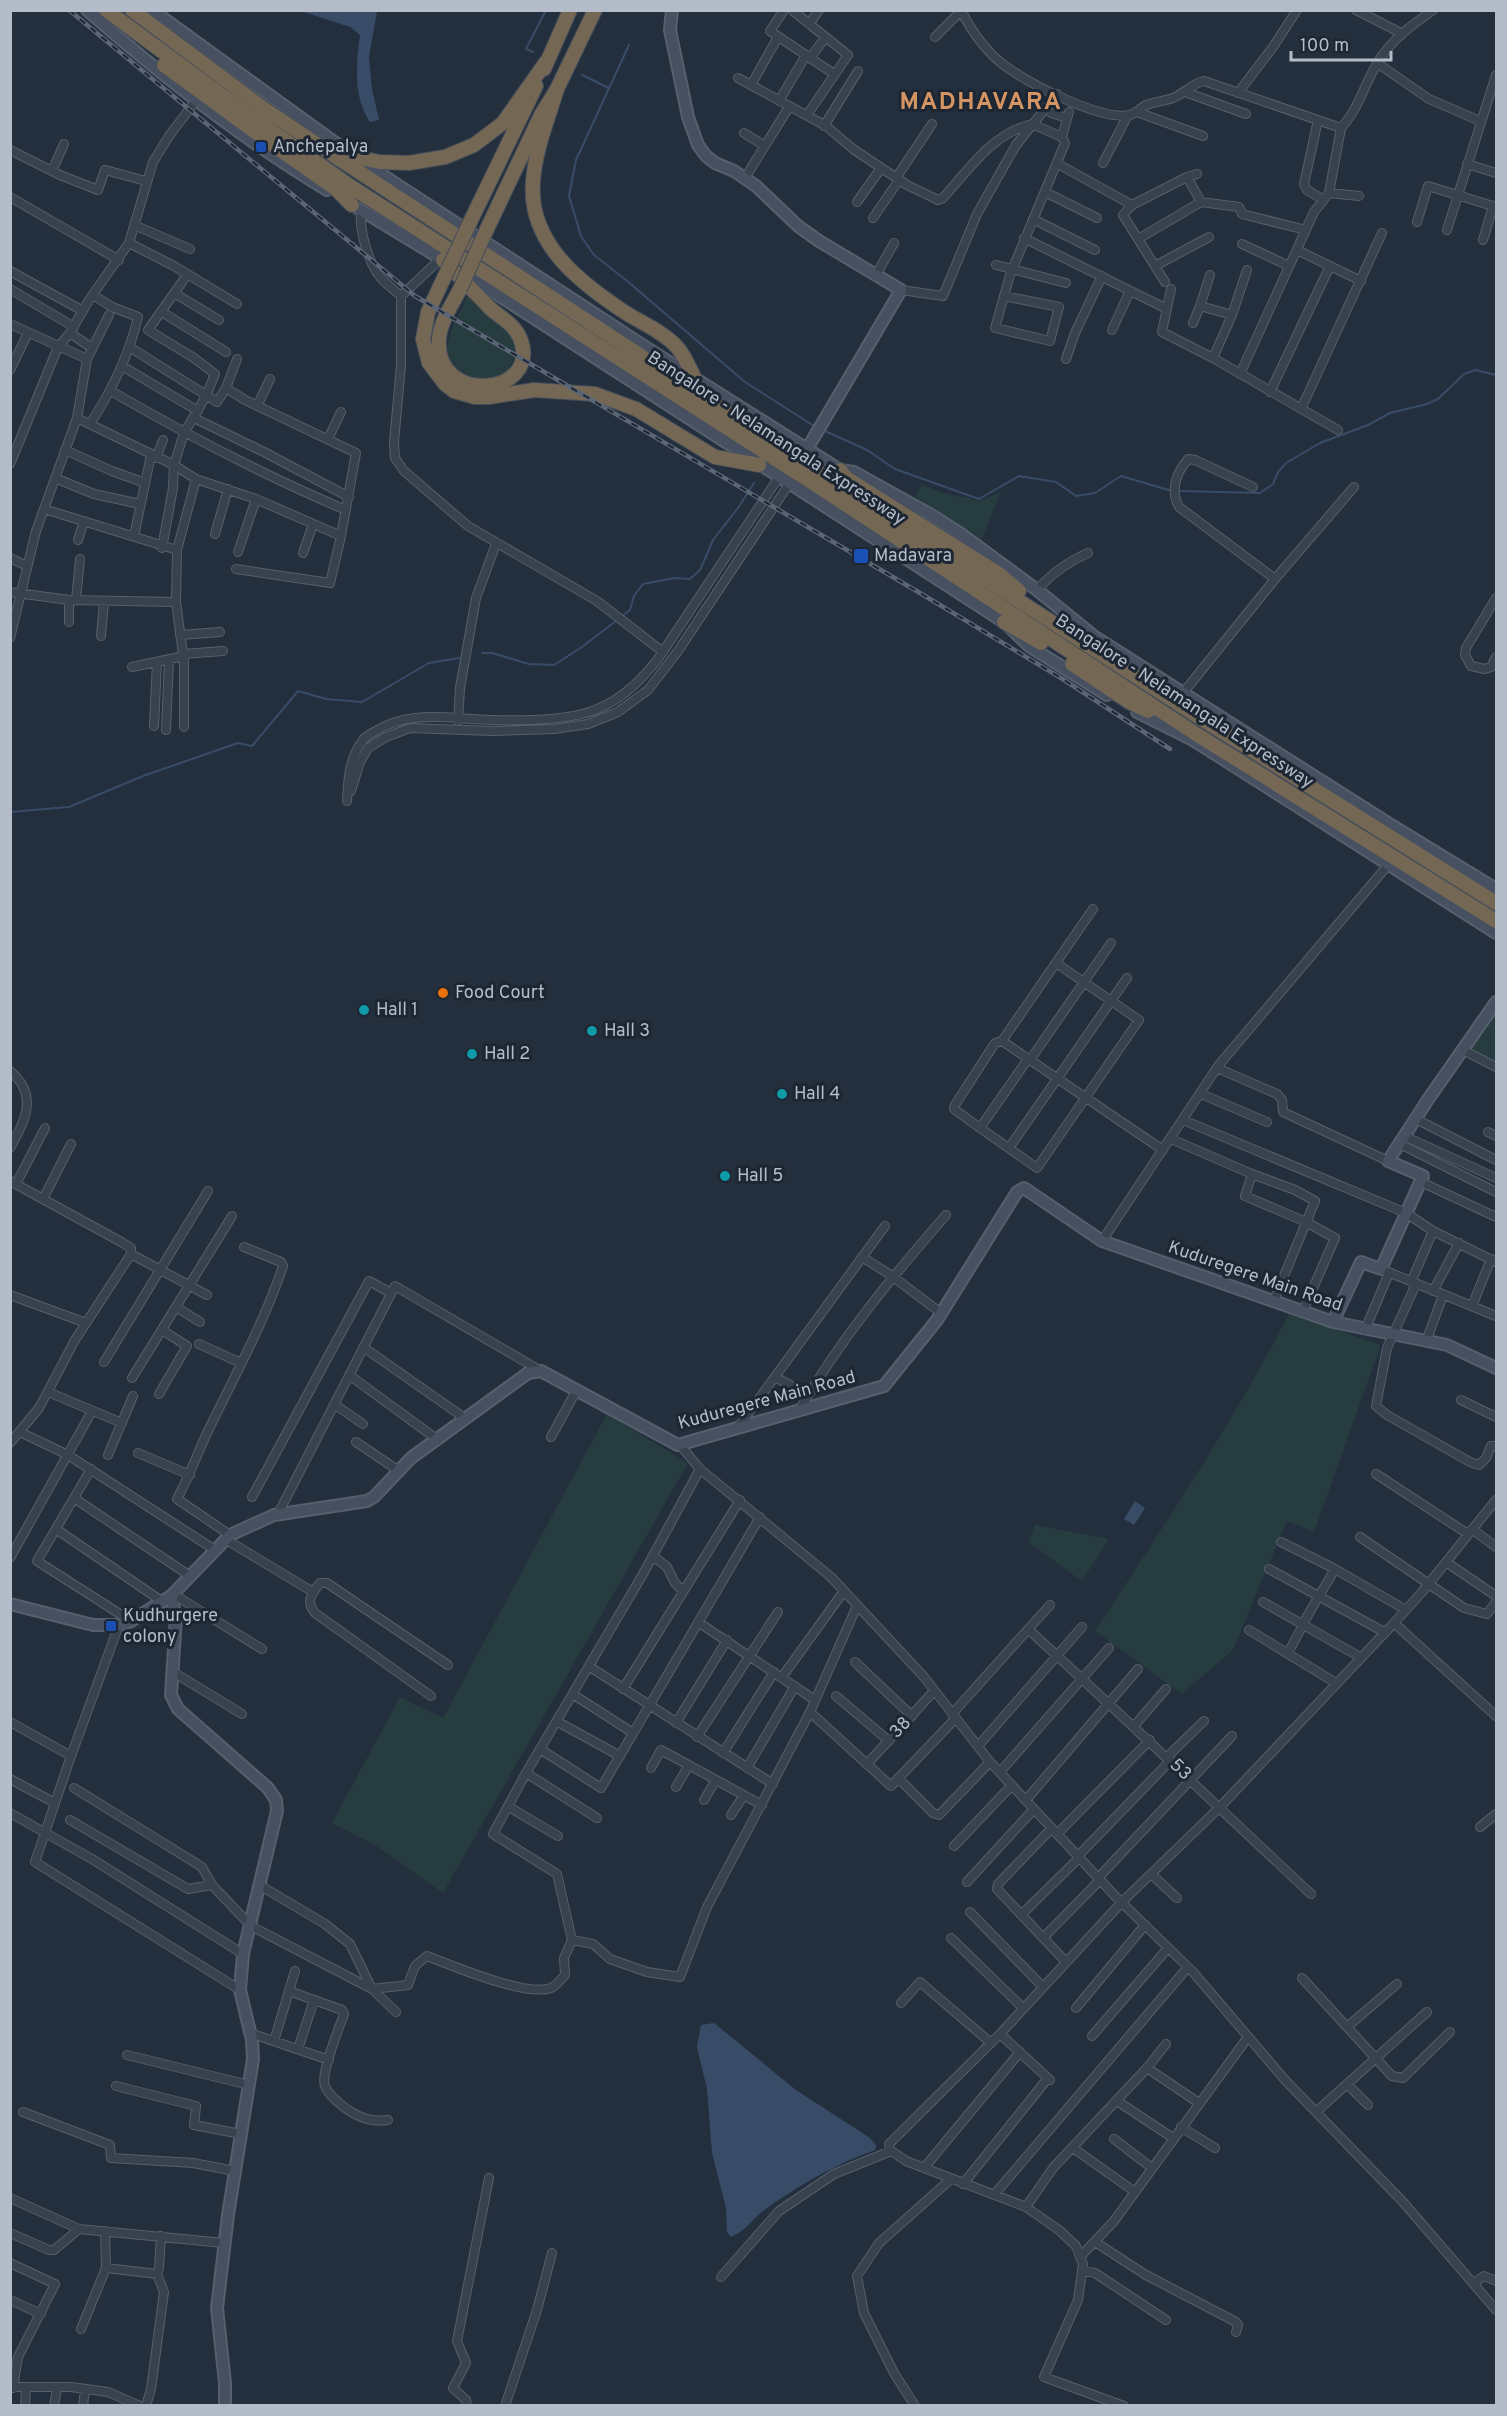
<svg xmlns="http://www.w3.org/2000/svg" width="1507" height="2416" font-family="Overpass,sans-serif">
	<rect width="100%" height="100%" fill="#242f3e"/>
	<path fill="#263c3f" d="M 468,295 C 474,302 481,309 488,315 C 493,321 501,324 507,329 C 521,344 514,362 504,376 C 496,377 484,382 476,380 C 459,377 445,361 448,343 C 451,327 461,310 468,295 Z
		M 922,485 L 944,493 L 981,501 L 1001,491 L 982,539 L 915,497 Z
		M 1496,1010 L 1496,1063 L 1470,1050 Z
		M 1289,1314 L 1381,1345 L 1314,1532 L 1287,1521 L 1233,1650 L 1182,1694 L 1095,1631 C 1163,1527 1232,1424 1289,1314 Z
		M 607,1414 L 688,1463 L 443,1893 L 375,1845 L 332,1823 L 400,1697 L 443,1718 Z
		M 1035,1525 L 1109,1539 L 1082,1581 L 1028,1542 Z"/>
	<path fill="#394c67" d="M 301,11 L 377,11 L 369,57 L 372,89 L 379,120 L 370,122 C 353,97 356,64 360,35 L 350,27 Z
		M 1135,1501 L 1145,1508 L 1134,1525 L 1124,1519 Z
		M 714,2023 L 796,2090 L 870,2138 L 876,2145 L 875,2150 C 836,2164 801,2184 767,2208 C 753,2217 747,2231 731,2237 L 727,2232 L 726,2208 L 712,2153 L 707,2089 L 697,2047 L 701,2025 Z"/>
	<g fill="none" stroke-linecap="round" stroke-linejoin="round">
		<path stroke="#394c67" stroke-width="2" d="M 629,45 L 576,160 L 569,196 L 581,236 L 594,255 L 626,280 L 745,382 L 814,426
			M 533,52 L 526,49 L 546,10
			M 582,75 L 609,88
			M 825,431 L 867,450 L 895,469 L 979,499 L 1019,476 L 1056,482 L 1076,496 L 1095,493 L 1121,476 L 1172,491
			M 1178,491 L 1260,493 L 1273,484 L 1278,472 L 1286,463 L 1320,443 L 1368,425 L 1390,413 L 1427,404 L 1438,399 L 1464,374 L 1475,370 L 1496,375
			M 482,653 L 492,653 L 529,664 L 554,665 L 582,647 L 630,610 L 634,596 L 643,584 L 675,578 L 690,579 L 700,570 L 713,540 L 738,508 L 754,483
			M 10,812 L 69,807 L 143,776 L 238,743 L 252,746 L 298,691 L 326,699 L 362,702 L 429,663 L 459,658"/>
		<defs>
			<path id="street" d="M 784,10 L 770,31 L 834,74
				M 792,10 L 848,55 L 807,115
				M 961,10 C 972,33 990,57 1011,70 C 1034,86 1102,121 1130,115 C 1137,113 1140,108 1146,105 C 1154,102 1164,101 1173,98 C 1185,93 1191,84 1204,81 L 1341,128 L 1329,193 L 1314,212 L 1240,374
				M 1356,10 L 1401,33
				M 809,24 L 819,10
				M 935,37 L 961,11
				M 810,58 L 825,38
				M 1377,63 L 1429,99 L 1480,121
				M 738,78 L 826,126 L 853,149 L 907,185 L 938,200 L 943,198 C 969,169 993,133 1032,124 L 1062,137 L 1065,143 L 1010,275 L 995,328 L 1050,341 L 1059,307 L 1004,296
				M 751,85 L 778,37
				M 1185,92 L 1246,114
				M 1238,93 L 1273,47 L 1297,10
				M 779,101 L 806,55
				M 1137,112 L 1203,136
				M 1051,113 L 1067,118
				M 1318,120 L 1304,184 L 1307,190 L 1322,199
				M 824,126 L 858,71
				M 1341,128 C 1359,109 1364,84 1378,62 C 1392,39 1412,25 1433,10
				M 744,133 L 765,146
				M 1062,137 L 1069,112
				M 10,150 L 60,175 L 98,190 L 105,170 L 146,181
				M 1103,163 L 1128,115
				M 1058,164 L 1132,205
				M 1467,164 L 1496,173
				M 52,171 L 64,144
				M 1187,177 L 1197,174
				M 745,178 L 789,107
				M 896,178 L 932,124
				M 1045,192 L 1097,218
				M 1329,193 L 1359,196
				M 10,197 L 119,260
				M 857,202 L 881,168
				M 361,210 C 359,229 367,257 377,273 C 383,282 393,289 401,296
				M 873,218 L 899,180
				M 1033,219 L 1095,250
				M 1417,222 L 1428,186 L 1496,207
				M 134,225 L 190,249
				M 1447,230 L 1496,75
				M 1024,238 L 1167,309
				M 1138,239 L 1201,202
				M 1483,240 L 1493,206
				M 129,243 L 174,266 L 237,304
				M 1242,244 L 1289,266
				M 1297,250 L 1361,281
				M 438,257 L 435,264 L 401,296 L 401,365 L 394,442 L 395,458 L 404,471 L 468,526 L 597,601 L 663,652
				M 996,265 L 1066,283
				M 1155,266 L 1209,237
				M 10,271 L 83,311
				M 876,275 L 894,243
				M 1165,282 L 1123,215 L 1132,205 L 1187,177 L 1201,202 L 1239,207 L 1242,214 L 1306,230
				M 10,289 L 74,327
				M 1171,289 L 1162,332 L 1213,358 L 1338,430
				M 901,290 L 943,296 L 977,214 L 1016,145 L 1057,94
				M 174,293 L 219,320
				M 1200,306 L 1210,275
				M 162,312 L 226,352
				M 1193,323 L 1200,306 L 1232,315
				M 10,324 L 87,359 L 77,418 L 174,465 L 196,479 L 256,499 L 341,536 L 356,453 L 245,400 L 226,388
				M 1112,330 L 1130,291
				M 70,333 L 92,348
				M 131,348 L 217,402 L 226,388 L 237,359
				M 1213,358 L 1232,315 L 1247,270
				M 87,359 L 109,315
				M 1066,359 L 1075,333 L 1102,276
				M 122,366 L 198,411
				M 10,370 L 28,333
				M 111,391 C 187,435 265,476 346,510
				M 1270,392 L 1330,266
				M 257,406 L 270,379
				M 1301,409 L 1382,233
				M 194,418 L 264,452 L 349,497
				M 90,424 C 112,390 129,356 138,317 L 112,307 L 93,295
				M 328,439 L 341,412
				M 65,450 L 112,471 L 145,483
				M 156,458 L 163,440
				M 10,464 L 58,347 L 70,333 L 89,300 L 129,243 L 153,162 L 169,136 L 197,99
				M 55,478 L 94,494 L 140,504
				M 1253,487 L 1195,460 L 1188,459 C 1176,473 1170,490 1179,507 L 1275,579
				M 44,509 L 177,550
				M 215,534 L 228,489
				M 134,536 L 151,455
				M 78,540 L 84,521
				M 162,548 L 173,488 L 174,465 L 184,433 L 206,396 L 215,374 L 194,358 L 148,330 L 187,275
				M 238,552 L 256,499
				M 303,553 L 313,524
				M 10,558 L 27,566
				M 236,569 L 330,583 L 341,536
				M 1037,590 C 1052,573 1067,562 1088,553
				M 10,592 L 69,600 L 176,602
				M 1496,598 L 1466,648 L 1465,655 L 1471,666 L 1485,669 L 1491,667 L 1496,657
				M 76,600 L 80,559
				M 69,622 L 69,600
				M 180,635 L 220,632
				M 101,636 L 104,602
				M 10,638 L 36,531 L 77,418
				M 183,654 L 223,651
				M 132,667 L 184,656
				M 1183,693 L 1275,579 L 1354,487
				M 458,721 L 460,688 L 476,598 L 496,544
				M 154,726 L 157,662
				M 184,727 L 184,662 L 176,602 L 177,550 L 196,479
				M 166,730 L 169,659
				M 351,791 L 360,762 L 368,748 L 386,737 L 410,728 L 492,731 L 554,729 L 588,724 L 618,712 L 648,690 L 678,651 L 789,484
				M 347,801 C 348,780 349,758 363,740 C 365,737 370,734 374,732 C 409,709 450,719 490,720 C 521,721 556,721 586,713 C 617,704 638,684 658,659 L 779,477
				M 1093,909 L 1002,1041 L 1163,1150
				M 1463,1050 L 1496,1067
				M 1028,1059 L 980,1128 L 1037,1168 L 1139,1020 L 1056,963
				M 1030,1060 L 1111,943
				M 1217,1068 L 1277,1094 L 1282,1100 L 1283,1112 L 1388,1161
				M 10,1071 C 39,1095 25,1121 10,1148
				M 1201,1094 L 1267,1122
				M 1416,1119 L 1496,1160
				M 1183,1120 L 1406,1213 L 1433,1231 L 1496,1262
				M 980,1128 L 954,1109 L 955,1105 L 995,1043 L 1002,1041
				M 1488,1132 L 1496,1136
				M 1404,1136 L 1496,1178
				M 1171,1139 L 1252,1174 L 1295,1190 L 1315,1201 L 1274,1300
				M 1400,1144 L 1496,1192
				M 1009,1148 L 1127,978
				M 1252,1174 L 1245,1196 L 1306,1222 L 1335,1238 L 1303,1311
				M 10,1181 L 123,1243 L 131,1248 L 131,1254 L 75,1340 L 39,1408 L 10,1443
				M 1421,1182 L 1496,1217
				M 16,1184 L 45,1128
				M 43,1199 L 71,1144
				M 1102,1241 L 1218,1066 L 1388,865
				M 131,1254 L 207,1295
				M 862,1257 L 892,1276 L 941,1313
				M 1381,1269 L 1496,1316
				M 1411,1282 L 1433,1231
				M 1416,1284 L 1387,1348 L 1376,1406 L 1387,1415 L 1470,1462 L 1479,1465 L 1486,1458 L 1491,1446 L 1496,1446
				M 1433,1291 L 1459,1243
				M 10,1295 L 86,1323
				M 1472,1306 L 1491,1259
				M 176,1307 L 200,1322
				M 1365,1330 L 1389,1273
				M 1426,1342 L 1443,1295
				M 199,1344 L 241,1363
				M 363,1347 L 466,1419
				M 104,1362 L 208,1191
				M 349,1375 L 438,1440
				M 775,1377 L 808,1395
				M 132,1378 L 232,1216
				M 48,1392 L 122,1423
				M 159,1394 L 187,1346 L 162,1330
				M 1461,1400 L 1496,1417
				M 334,1404 L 363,1424
				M 799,1411 C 840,1339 892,1277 946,1215
				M 739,1426 L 885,1226
				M 20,1432 L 68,1455 L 215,1550
				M 551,1437 L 574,1395 L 579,1391
				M 356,1442 L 399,1471
				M 680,1445 L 700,1469 L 831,1577 L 924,1677 L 990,1762 L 1116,1897 L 1193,1972 L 1285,2080 L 1403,2202 L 1496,2310
				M 138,1453 L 190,1475
				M 108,1455 L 133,1396
				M 91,1469 L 37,1561 L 131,1621
				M 1376,1474 L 1468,1534
				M 252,1497 L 369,1281 L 391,1293
				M 74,1498 L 190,1576
				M 278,1514 L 395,1286 L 541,1371
				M 56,1529 L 163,1602
				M 1472,1529 L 1496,1547
				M 230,1535 L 177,1499 C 189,1477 197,1454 208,1431 C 234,1377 264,1323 283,1266 L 281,1262 L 244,1247
				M 1360,1537 L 1464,1608 L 1487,1614 L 1496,1602
				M 225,1539 L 313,1592
				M 1281,1542 L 1335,1569 L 1406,1610
				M 653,1556 L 667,1567 L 675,1583 L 683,1591
				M 10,1558 L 92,1411
				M 1446,1562 L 1496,1596
				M 1269,1569 L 1384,1632
				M 173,1594 L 262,1649
				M 1263,1602 L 1360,1657
				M 1305,1620 L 1335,1569
				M 698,1622 L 815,1700
				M 1394,1623 L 1496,1716
				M 119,1625 L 71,1756 L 35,1862 L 240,1990
				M 1029,1630 C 1124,1717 1217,1806 1311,1894
				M 1249,1630 L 1336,1683
				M 1288,1653 L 1303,1625
				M 855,1662 L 912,1716
				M 590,1667 L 773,1784
				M 173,1672 L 242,1714
				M 782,1677 L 844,1591
				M 623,1689 L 740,1500
				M 574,1695 L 633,1733
				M 431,1696 L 315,1613 C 305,1601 312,1594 320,1583 L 327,1583 L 448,1665
				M 836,1696 L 889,1741
				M 810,1712 L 891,1786 L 956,1718
				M 952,1714 L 1050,1605
				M 10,1722 L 71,1756
				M 558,1722 L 620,1756
				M 676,1723 L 727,1640
				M 1134,1726 L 1166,1689
				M 697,1737 L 778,1612
				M 978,1746 L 1082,1627
				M 540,1749 L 601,1788 L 760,1517
				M 723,1753 L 774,1672
				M 1167,1757 L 1204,1721
				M 867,1764 L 934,1691
				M 651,1768 L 661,1750 L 762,1805
				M 747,1768 L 795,1686
				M 1000,1772 L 1109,1648
				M 526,1773 L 597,1818
				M 898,1778 L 933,1813 L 939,1815 L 990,1762
				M 10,1779 L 55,1803
				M 676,1787 L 689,1765
				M 74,1788 L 202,1867 L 212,1885
				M 704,1800 L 716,1780
				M 1026,1800 L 1138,1669
				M 509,1807 L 558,1836
				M 10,1813 L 92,1859 L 243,1954
				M 731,1815 L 744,1795
				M 70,1820 L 188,1889 L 212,1885 L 251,1926 L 372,1989 L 408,1985 L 415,1966 L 427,1956 C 453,1966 526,1997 551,1988 C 556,1986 561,1979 565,1975 L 564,1958 L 572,1940 L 593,1944 L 610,1959 L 647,1972 L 680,1977 L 707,1907 L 810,1712 L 857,1606
				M 1480,1827 L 1496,1814
				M 1052,1828 L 998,1884 L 997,1889 L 1066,1962
				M 1057,1834 L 1150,1740
				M 954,1846 L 1012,1785
				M 1078,1856 L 1171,1760
				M 1151,1874 L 1177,1898
				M 1098,1878 L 1232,1736
				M 967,1882 L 1034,1809
				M 261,1886 L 325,1924 L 350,1944 L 372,1989 L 396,2012
				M 970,1912 L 1043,1987
				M 1021,1915 L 1079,1858
				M 951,1938 L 1023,2008
				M 1043,1938 L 1100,1880
				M 572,1940 L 557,1874 L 493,1834 L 526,1773 L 643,1574 L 700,1469
				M 1302,1978 L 1392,2076 L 1403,2078 L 1450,2032
				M 289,1991 L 342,2010 L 344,2014 C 339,2029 320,2073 325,2086 C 329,2096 340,2104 348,2110 C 362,2119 373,2122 388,2120
				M 901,2003 L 920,1982 L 991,2043
				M 1076,2008 L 1145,1925
				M 1347,2027 L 1397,1984
				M 250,2033 L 329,2060
				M 1000,2034 L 1050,2080
				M 1092,2036 L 1168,1948
				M 274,2041 L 295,1971
				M 298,2049 L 314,2000
				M 127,2055 L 249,2085
				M 1147,2068 L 1199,2103
				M 1347,2084 L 1368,2105
				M 116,2086 L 196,2106 L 194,2125 L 241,2134
				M 1117,2101 L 1173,2138
				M 23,2112 L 110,2145 L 111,2158 L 193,2163 L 235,2171
				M 1316,2112 L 1427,2012
				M 1181,2127 L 1215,2148
				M 1114,2139 L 1152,2168
				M 1073,2148 L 1135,2192
				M 924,2168 L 1020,2052
				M 963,2184 L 1048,2078
				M 994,2195 L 1188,1967
				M 10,2198 L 79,2229 L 224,2243
				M 1026,2207 L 1053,2168 L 1147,2068 L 1166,2044
				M 10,2233 L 49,2250 L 54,2250 L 79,2229
				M 1095,2242 L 1146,2275 L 1236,2322 L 1238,2325 L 1236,2332
				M 1080,2257 L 1114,2221 L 1248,2037
				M 10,2263 L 55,2284 L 18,2357 L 13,2388
				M 106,2268 L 157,2274 L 159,2268 L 161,2236
				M 1082,2270 L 1095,2273 L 1166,2320
				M 721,2277 L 779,2211 L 834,2174 L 891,2151
				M 1474,2283 L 1484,2276 L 1496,2281
				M 10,2300 L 41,2314
				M 81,2329 L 106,2268 L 105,2231
				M 10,2387 L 71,2387 L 108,2392 L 140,2406
				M 25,2406 L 26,2388
				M 54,2406 L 57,2388
				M 83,2406 L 85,2389
				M 146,2406 L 151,2389 L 164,2292 L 157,2274
				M 467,2406 L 466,2400 L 453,2388 L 466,2363 L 457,2341 L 489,2178
				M 505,2406 L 537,2310 L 552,2253
				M 915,2406 L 894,2373 L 864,2313 L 857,2276 L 879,2243 L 951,2179
				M 1124,2406 L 1044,2377 L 1078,2300 L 1083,2264 L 1076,2246 L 1059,2230 L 1026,2207 L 906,2161 L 890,2150 L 889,2144 L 1000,2034 L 1122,1902 L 1219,1808 L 1395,1622 L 1422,1592 L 1496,1500"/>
			<path id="secondary" d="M 87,10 C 162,76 242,139 327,190
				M 152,10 L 355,157 L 644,346 L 840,470 L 854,472 L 928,513 L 961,534 L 1037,590 L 1095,637 L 1391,825 L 1496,889
				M 672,10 L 670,30 L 688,117 L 698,145 L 706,156 L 715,163 L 734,171 L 756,186 L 798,226 L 819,241 L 901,290 L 807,449 L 807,454
				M 346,201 L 448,263
				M 461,271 L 1004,622 L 1029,646 L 1107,695
				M 1137,712 L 1193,740 L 1496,933
				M 1333,1322 L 1361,1262 L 1381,1269 L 1423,1176 L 1388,1161 L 1429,1098 L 1496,1002
				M 171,1596 L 176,1617 L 171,1695 L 178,1709 L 268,1788 L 276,1800 L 277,1811 L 243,1954 L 240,1990 L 252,2040 L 253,2059 L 228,2215 L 217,2308 L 225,2383 L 225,2406
				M 10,1604 L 93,1625 L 119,1625 L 131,1621 L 171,1596 L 230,1535 L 274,1515 L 367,1501 L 374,1497 L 411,1458 L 528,1373 L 541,1371 L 678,1445 L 884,1386 L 937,1320 L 1017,1192 L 1024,1188 L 1102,1241 L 1333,1322 L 1447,1345 L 1496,1368"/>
			<path id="highway" d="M 106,10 L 246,113 L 350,186 L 777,460
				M 132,10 L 263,108 L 324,149 L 785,450
				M 164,65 L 266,140 L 336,189 L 352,205
				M 544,69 L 570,10
				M 557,89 C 548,119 535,150 533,182 C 528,243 580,283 626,313 C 642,323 663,332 676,346 C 684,354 689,367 694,377
				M 355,157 L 380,162 L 409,163 L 445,157 L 474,145 L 503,123 L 546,62
				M 473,216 L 536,86
				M 487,229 L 541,115 L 557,89 L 595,10
				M 443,260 C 459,276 475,293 491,309 C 501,318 514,324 520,338 C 543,396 434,407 439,339 C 440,322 452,305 460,289
				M 443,280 L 428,312 L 423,339 L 429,363 L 445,384 L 454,391 L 475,397 L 489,397 L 534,390 L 595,394 L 636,409 L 715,457 L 759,465
				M 810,466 L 1205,721 L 1496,903
				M 840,470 L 846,478 L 999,574 L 1019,591
				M 802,476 L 1196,734 L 1496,921
				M 1004,622 L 1041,643
				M 1072,664 L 1129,702 L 1148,711"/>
		</defs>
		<use href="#street" stroke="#565f6c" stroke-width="10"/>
		<use href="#secondary" stroke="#565f6c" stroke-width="14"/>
		<use href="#highway" stroke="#434c59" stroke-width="16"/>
		<use href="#street" stroke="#38414e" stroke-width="8"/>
		<use href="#secondary" stroke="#465061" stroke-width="10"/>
		<use href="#highway" stroke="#746855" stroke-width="14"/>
		<defs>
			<path id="rail" d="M 69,10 L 415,296 L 920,593 L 1061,678 L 1170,749"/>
		</defs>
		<use href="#rail" stroke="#5a6575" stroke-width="4.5"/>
		<use href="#rail" stroke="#1d2633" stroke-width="2" stroke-dasharray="7" stroke-linecap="butt"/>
		<defs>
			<path id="highway-bridge" d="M 443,280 L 473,216
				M 460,289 L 487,229
				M 785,450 L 810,466
				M 777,460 L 802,476"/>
		</defs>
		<use href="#highway-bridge" stroke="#434c59" stroke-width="16" stroke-linecap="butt"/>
		<use href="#highway-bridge" stroke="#746855" stroke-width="14"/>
	</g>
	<g fill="#1a4fb4" stroke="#1d2633" stroke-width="2">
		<rect x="255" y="141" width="12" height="12" rx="3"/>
		<rect x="853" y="548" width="16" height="16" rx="3"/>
		<rect x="105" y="1620" width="12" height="12" rx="3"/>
	</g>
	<circle fill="#e8710a" stroke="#1d2633" stroke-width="2" cx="443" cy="993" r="6"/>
	<g fill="#0f9aa8" stroke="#1d2633" stroke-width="2">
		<circle cx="364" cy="1010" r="6"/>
		<circle cx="592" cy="1031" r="6"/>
		<circle cx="472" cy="1054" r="6"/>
		<circle cx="782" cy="1094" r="6"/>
		<circle cx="725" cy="1176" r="6"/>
	</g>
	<g text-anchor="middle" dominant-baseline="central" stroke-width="6" stroke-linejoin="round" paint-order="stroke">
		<g font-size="18" fill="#b4bcc9" stroke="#1d2633" text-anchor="start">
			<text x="273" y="147">Anchepalya</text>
			<text x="874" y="556">Madavara</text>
			<text x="455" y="993">Food Court</text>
			<text x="376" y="1010">Hall 1</text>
			<text x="604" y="1031">Hall 3</text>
			<text x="484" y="1054">Hall 2</text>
			<text x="794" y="1094">Hall 4</text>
			<text x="737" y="1176">Hall 5</text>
			<text x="123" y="1616">Kudhurgere<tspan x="123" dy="21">colony</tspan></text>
		</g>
		<g font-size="18" fill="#b4bcc9" stroke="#1d2633">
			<text transform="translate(776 439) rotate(33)">Bangalore - Nelamangala Expressway</text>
			<text transform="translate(1184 702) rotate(33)">Bangalore - Nelamangala Expressway</text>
			<text transform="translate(1255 1277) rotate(19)">Kuduregere Main Road</text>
			<text transform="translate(767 1401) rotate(-15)">Kuduregere Main Road</text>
			<text transform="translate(901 1728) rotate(-47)">38</text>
			<text transform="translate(1180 1770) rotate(45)">53</text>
		</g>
		<g font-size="24" font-weight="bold" letter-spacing="1.5" fill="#d59563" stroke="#1d2633">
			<text x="981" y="103">MADHAVARA</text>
		</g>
	</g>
	<rect width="1507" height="2416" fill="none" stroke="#b4bcc9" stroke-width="24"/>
	<path d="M1291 51v9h100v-9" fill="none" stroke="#b4bcc9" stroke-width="3"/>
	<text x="1300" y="51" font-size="18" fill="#b4bcc9" stroke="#1d2633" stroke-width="4.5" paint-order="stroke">100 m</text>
</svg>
